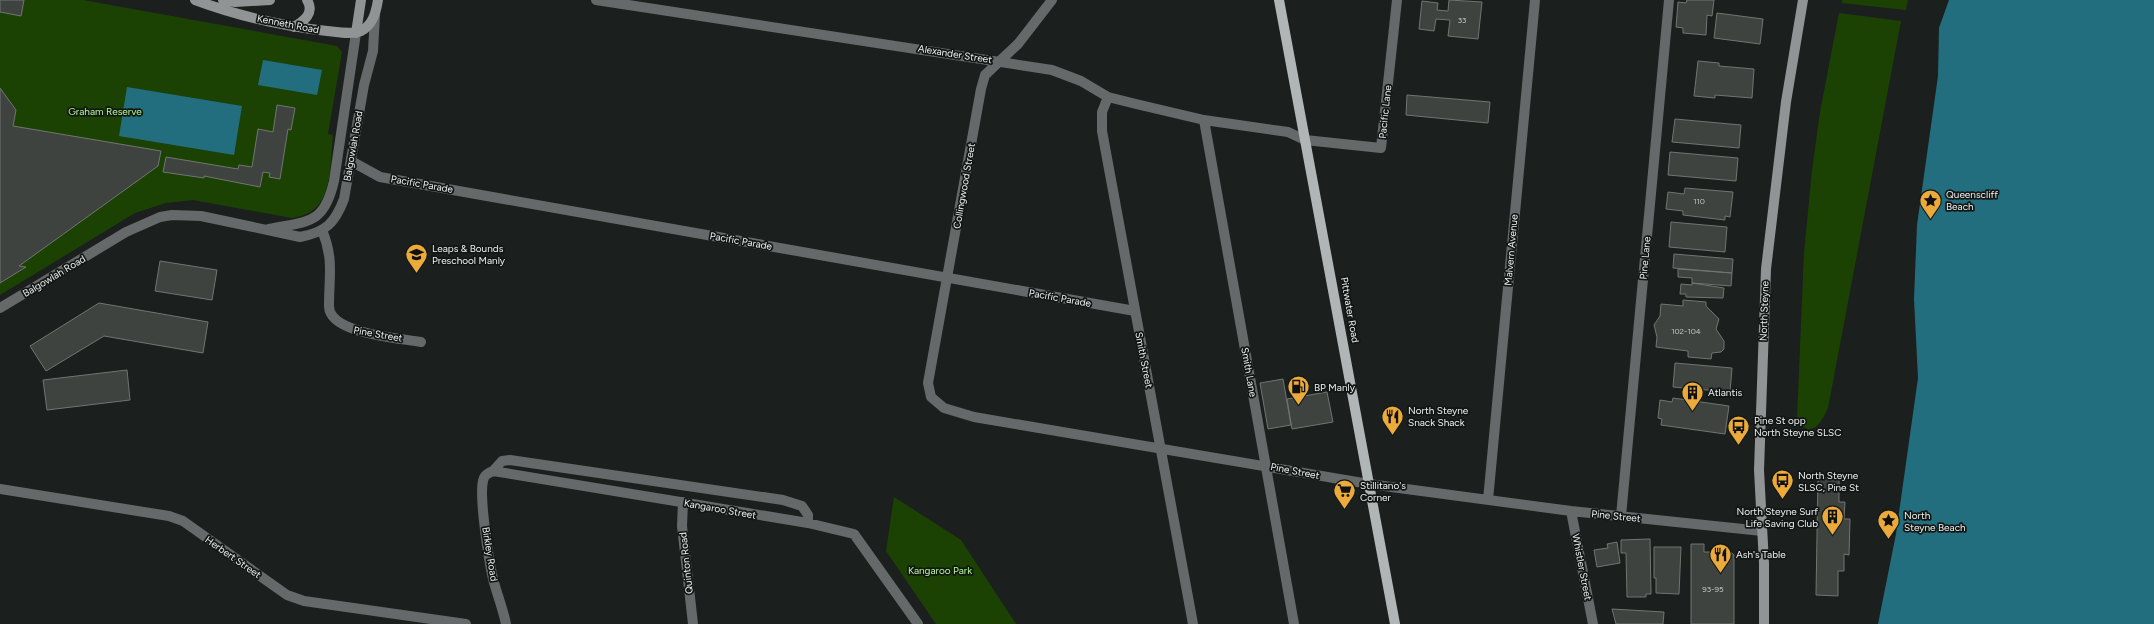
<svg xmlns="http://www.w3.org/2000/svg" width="2154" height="624" font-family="Figtree,sans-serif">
	<rect width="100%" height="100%" fill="#1b201e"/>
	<path fill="#1c4203" d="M 0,0 L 83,0 L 337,46 L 342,52 L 328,134 L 333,135 C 329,168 335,213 292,218 L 193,200 L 166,203 L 135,213 L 0,295 Z
		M 1842,0 L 1908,0 L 1906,10 L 1842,3 Z
		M 1839,13 L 1901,21 L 1828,408 C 1821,424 1810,440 1797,419 L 1804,253 L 1812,170 L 1820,112 Z
		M 894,497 L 961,540 L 1016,624 L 936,624 L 886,551 Z"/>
	<path fill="#226e7f" d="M 1949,0 L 2154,0 L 2154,624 L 1878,624 L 1896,534 L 1918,378 L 1914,299 L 1917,225 L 1938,76 L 1939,28 Z
		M 263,60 L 322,70 L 317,95 L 258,85 Z
		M 127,87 L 242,106 L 234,155 L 119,136 Z"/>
	<path fill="#3e4340" stroke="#717572" d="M 0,0 L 24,0 L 21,16 L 0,12 Z
		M 1449,0 L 1482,2 L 1478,39 L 1448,36 L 1450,20 L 1436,19 L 1434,31 L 1419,29 L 1422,1 L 1438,3 L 1437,10 L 1448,11 Z
		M 1687,0 L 1714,0 L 1712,16 L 1707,15 L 1706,35 L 1683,33 L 1683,28 L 1676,27 L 1678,2 L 1686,3 Z
		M 1717,13 L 1763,19 L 1760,44 L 1714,38 Z
		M 1698,61 L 1719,63 L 1719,66 L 1754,69 L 1752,98 L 1715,95 L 1715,98 L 1694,96 Z
		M 0,88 L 16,110 L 13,126 L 161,151 L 158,166 L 19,266 L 26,267 L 0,283 Z
		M 1407,95 L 1490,102 L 1488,123 L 1406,115 Z
		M 277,105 L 295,108 L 291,130 L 288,129 L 280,179 L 269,177 L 270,173 L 263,172 L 260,187 L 204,176 L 204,178 L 163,172 L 166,157 L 238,169 L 239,165 L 252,167 L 258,129 L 273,132 Z
		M 1675,119 L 1741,125 L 1739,148 L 1672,142 Z
		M 1670,152 L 1738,158 L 1736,181 L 1668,175 Z
		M 1685,188 L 1733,192 L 1730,217 L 1725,216 L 1725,220 L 1683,215 L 1683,211 L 1666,209 L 1668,192 L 1684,194 Z
		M 1671,222 L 1727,227 L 1725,252 L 1669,247 Z
		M 1674,254 L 1733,259 L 1732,273 L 1673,268 Z
		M 160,261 L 217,270 L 212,300 L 155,291 Z
		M 1678,269 L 1732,273 L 1731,286 L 1692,283 L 1692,278 L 1678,277 Z
		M 1692,283 L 1724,288 L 1723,298 L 1686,297 L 1686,294 L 1680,294 L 1681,284 L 1692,285 Z
		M 1683,300 L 1706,302 L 1706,306 L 1719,319 L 1716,329 L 1724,341 L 1724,349 L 1721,352 L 1712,353 L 1711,359 L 1688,357 L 1688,351 L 1656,347 L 1657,337 L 1654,325 L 1660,316 L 1661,304 L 1683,306 Z
		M 99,303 L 208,322 L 203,353 L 104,336 L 46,371 L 30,346 Z
		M 1675,363 L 1732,368 L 1730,392 L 1673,387 Z
		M 127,370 L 130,400 L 47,410 L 43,380 Z
		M 1283,379 L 1291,425 L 1268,429 L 1260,383 Z
		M 1327,392 L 1333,422 L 1292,429 L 1287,399 Z
		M 1673,398 L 1729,406 L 1725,434 L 1661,425 L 1662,419 L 1658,418 L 1660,400 L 1672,402 Z
		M 1818,477 L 1839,478 L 1839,502 L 1845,502 L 1844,519 L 1850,519 L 1849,555 L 1844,554 L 1844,571 L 1838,571 L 1838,596 L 1816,595 Z
		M 1650,539 L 1651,594 L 1646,594 L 1646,597 L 1627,597 L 1626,553 L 1621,553 L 1621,540 Z
		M 1617,542 L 1620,563 L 1597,567 L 1594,550 L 1608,548 L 1607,544 Z
		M 1691,544 L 1704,544 L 1704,552 L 1731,552 L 1734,555 L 1734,624 L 1691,624 Z
		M 1654,547 L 1681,547 L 1679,594 L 1656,593 L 1656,578 L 1654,578 Z
		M 1612,609 L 1664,612 L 1663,624 L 1616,624 Z"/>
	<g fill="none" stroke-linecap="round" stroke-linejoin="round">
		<path stroke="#666969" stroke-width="10" d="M 596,0 L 1052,70 L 1081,81 L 1108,97 L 1136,104 L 1204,120 L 1288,132 L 1305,140 L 1381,148 L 1397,0
			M 1052,0 L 1018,44 L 985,75 L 981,89 L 928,383 L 931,397 L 944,408 L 974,417 L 1369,484 L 1571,511 L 1762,531
			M 1108,97 L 1102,112 L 1102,131 L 1193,624
			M 1204,120 L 1294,624
			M 351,161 L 380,177 L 1135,311
			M 322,230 C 334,259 329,276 329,306 C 329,334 400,338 421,342
			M 493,471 L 502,461 L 510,460 L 783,500 L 802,506 L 808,515 L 808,523
			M 0,489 L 169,516 L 183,521 L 287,595 L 304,601 L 466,624
			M 1488,500 L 1535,0
			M 683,502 L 682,526 L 693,624
			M 1571,511 L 1593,624
			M 1621,516 L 1669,0
			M 506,624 C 503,609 497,594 493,579 C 489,561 479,498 483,481 C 484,475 488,473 493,471 L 808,523 L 854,534 L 918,624"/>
		<path stroke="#666969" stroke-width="10" d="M 269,229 C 308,221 324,225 334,181 L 356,33
			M 0,308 L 126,232 L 160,217 L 172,215 L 201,216 L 300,237 C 326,232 335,223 344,199 L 364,85 L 373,51 L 375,15"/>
		<path stroke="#909494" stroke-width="10" d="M 195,0 C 238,16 282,26 327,31 C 338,32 351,35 361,31 C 373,25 376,12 378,0
			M 223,0 L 235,2 L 270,0
			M 294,27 C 304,21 315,13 307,0
			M 356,33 L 361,0
			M 1764,624 L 1764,563 L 1759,470 L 1766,269 L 1786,102 L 1803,0"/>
		<path stroke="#b0b5b5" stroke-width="10" d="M 1279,0 L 1395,624"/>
	</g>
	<defs>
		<symbol id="sight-pin" viewBox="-11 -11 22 30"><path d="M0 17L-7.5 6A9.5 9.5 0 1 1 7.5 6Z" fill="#ebaa39" stroke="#121715"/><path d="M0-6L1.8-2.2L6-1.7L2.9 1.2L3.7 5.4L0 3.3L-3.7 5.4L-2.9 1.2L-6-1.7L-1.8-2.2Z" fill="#111"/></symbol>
		<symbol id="school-pin" viewBox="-11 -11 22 30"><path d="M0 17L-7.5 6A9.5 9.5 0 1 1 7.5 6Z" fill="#ebaa39" stroke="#121715"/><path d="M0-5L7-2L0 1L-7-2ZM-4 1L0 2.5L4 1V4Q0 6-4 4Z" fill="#111"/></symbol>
		<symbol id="fuel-pin" viewBox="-11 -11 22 30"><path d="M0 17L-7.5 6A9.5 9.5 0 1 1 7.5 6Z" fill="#ebaa39" stroke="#121715"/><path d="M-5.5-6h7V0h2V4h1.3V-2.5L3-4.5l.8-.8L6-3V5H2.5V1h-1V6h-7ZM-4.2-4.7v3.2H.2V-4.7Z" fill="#111"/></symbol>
		<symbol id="building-pin" viewBox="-11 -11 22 30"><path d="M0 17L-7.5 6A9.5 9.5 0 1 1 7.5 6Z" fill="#ebaa39" stroke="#121715"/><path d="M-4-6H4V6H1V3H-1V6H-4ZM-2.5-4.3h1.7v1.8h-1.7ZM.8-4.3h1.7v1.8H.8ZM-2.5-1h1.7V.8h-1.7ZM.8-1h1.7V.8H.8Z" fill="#111"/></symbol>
		<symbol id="restaurant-pin" viewBox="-11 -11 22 30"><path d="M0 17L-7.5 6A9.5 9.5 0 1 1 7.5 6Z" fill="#ebaa39" stroke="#121715"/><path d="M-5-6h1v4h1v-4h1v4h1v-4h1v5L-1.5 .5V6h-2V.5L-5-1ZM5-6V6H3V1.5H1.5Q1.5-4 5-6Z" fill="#111"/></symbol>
		<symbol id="bus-pin" viewBox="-11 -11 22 30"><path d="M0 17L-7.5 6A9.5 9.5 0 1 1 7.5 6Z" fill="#ebaa39" stroke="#121715"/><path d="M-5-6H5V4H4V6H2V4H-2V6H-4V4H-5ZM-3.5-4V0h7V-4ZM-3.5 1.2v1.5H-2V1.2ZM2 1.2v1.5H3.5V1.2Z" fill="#111"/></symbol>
		<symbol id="supermarket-pin" viewBox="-11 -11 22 30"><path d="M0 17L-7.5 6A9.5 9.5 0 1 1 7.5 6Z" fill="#ebaa39" stroke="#121715"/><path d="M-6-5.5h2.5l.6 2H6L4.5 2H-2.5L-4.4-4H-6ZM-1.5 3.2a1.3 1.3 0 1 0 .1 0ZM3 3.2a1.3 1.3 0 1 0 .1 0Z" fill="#111"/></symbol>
	</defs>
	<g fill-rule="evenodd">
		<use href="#sight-pin" x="1918" y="188" width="25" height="34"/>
		<use href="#school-pin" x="404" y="242" width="25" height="34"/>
		<use href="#fuel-pin" x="1286" y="374" width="25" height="34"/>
		<use href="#building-pin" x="1680" y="380" width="25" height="34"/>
		<use href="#restaurant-pin" x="1380" y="404" width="25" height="34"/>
		<use href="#bus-pin" x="1726" y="414" width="25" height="34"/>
		<use href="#bus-pin" x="1770" y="468" width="25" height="34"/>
		<use href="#supermarket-pin" x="1332" y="478" width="25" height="34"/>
		<use href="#building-pin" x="1820" y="504" width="25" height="34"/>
		<use href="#sight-pin" x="1876" y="508" width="25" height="34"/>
		<use href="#restaurant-pin" x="1708" y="542" width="25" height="34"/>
	</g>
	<g text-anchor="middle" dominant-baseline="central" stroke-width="3.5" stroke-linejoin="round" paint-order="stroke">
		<g font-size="8" fill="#c2c6c4">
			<text x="1462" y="20">33</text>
			<text x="1699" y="201">110</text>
			<text x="1686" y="331">102-104</text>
			<text x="1713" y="589">93-95</text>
		</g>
		<g font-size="10" fill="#eef1f0" stroke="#121715">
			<text transform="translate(288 24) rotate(11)">Kenneth Road</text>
			<text transform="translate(955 54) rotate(9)">Alexander Street</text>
			<text transform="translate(1385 112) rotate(-84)">Pacific Lane</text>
			<text transform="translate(353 146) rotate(-80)">Balgowlah Road</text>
			<text transform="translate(422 184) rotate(10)">Pacific Parade</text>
			<text transform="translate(964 186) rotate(-80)">Collingwood Street</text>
			<text transform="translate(741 241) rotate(10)">Pacific Parade</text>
			<text transform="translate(1511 250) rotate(-85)">Malvern Avenue</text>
			<text transform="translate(1645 258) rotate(-85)">Pine Lane</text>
			<text transform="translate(54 276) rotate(-31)">Balgowlah Road</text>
			<text transform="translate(1060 298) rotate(10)">Pacific Parade</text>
			<text transform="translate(1350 310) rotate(80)">Pittwater Road</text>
			<text transform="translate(1764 311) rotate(-88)">North Steyne</text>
			<text transform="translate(378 334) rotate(10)">Pine Street</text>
			<text transform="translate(1144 360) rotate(79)">Smith Street</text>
			<text transform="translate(1249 372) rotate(80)">Smith Lane</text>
			<text transform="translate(1295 471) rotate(11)">Pine Street</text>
			<text transform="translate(720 509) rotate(10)">Kangaroo Street</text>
			<text transform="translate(1616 516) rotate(6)">Pine Street</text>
			<text transform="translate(490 554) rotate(81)">Birkley Road</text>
			<text transform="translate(233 557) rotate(35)">Herbert Street</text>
			<text transform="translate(686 563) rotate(-96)">Quinton Road</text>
			<text transform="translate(1582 567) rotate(79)">Whistler Street</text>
		</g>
		<g font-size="10" fill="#b3fc91" stroke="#121715">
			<text x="105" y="111">Graham Reserve</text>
			<text x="940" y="570">Kangaroo Park</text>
		</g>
		<g font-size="10" fill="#eef1f0" stroke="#121715" text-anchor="start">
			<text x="1946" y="194">Queenscliff<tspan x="1946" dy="12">Beach</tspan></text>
			<text x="432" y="248">Leaps &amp; Bounds<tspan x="432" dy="12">Preschool Manly</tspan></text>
			<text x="1314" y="387">BP Manly</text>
			<text x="1708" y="392">Atlantis</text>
			<text x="1408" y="410">North Steyne<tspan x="1408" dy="12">Snack Shack</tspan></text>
			<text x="1754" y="420">Pine St opp<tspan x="1754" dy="12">North Steyne SLSC</tspan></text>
			<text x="1798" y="475">North Steyne<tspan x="1798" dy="12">SLSC, Pine St</tspan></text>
			<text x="1360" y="485">Stillitano's<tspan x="1360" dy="12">Corner</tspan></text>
			<text x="1818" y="511" text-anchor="end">North Steyne Surf<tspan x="1818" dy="12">Life Saving Club</tspan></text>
			<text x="1904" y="515">North<tspan x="1904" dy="12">Steyne Beach</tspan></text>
			<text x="1736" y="554">Ash's Table</text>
		</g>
	</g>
</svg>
